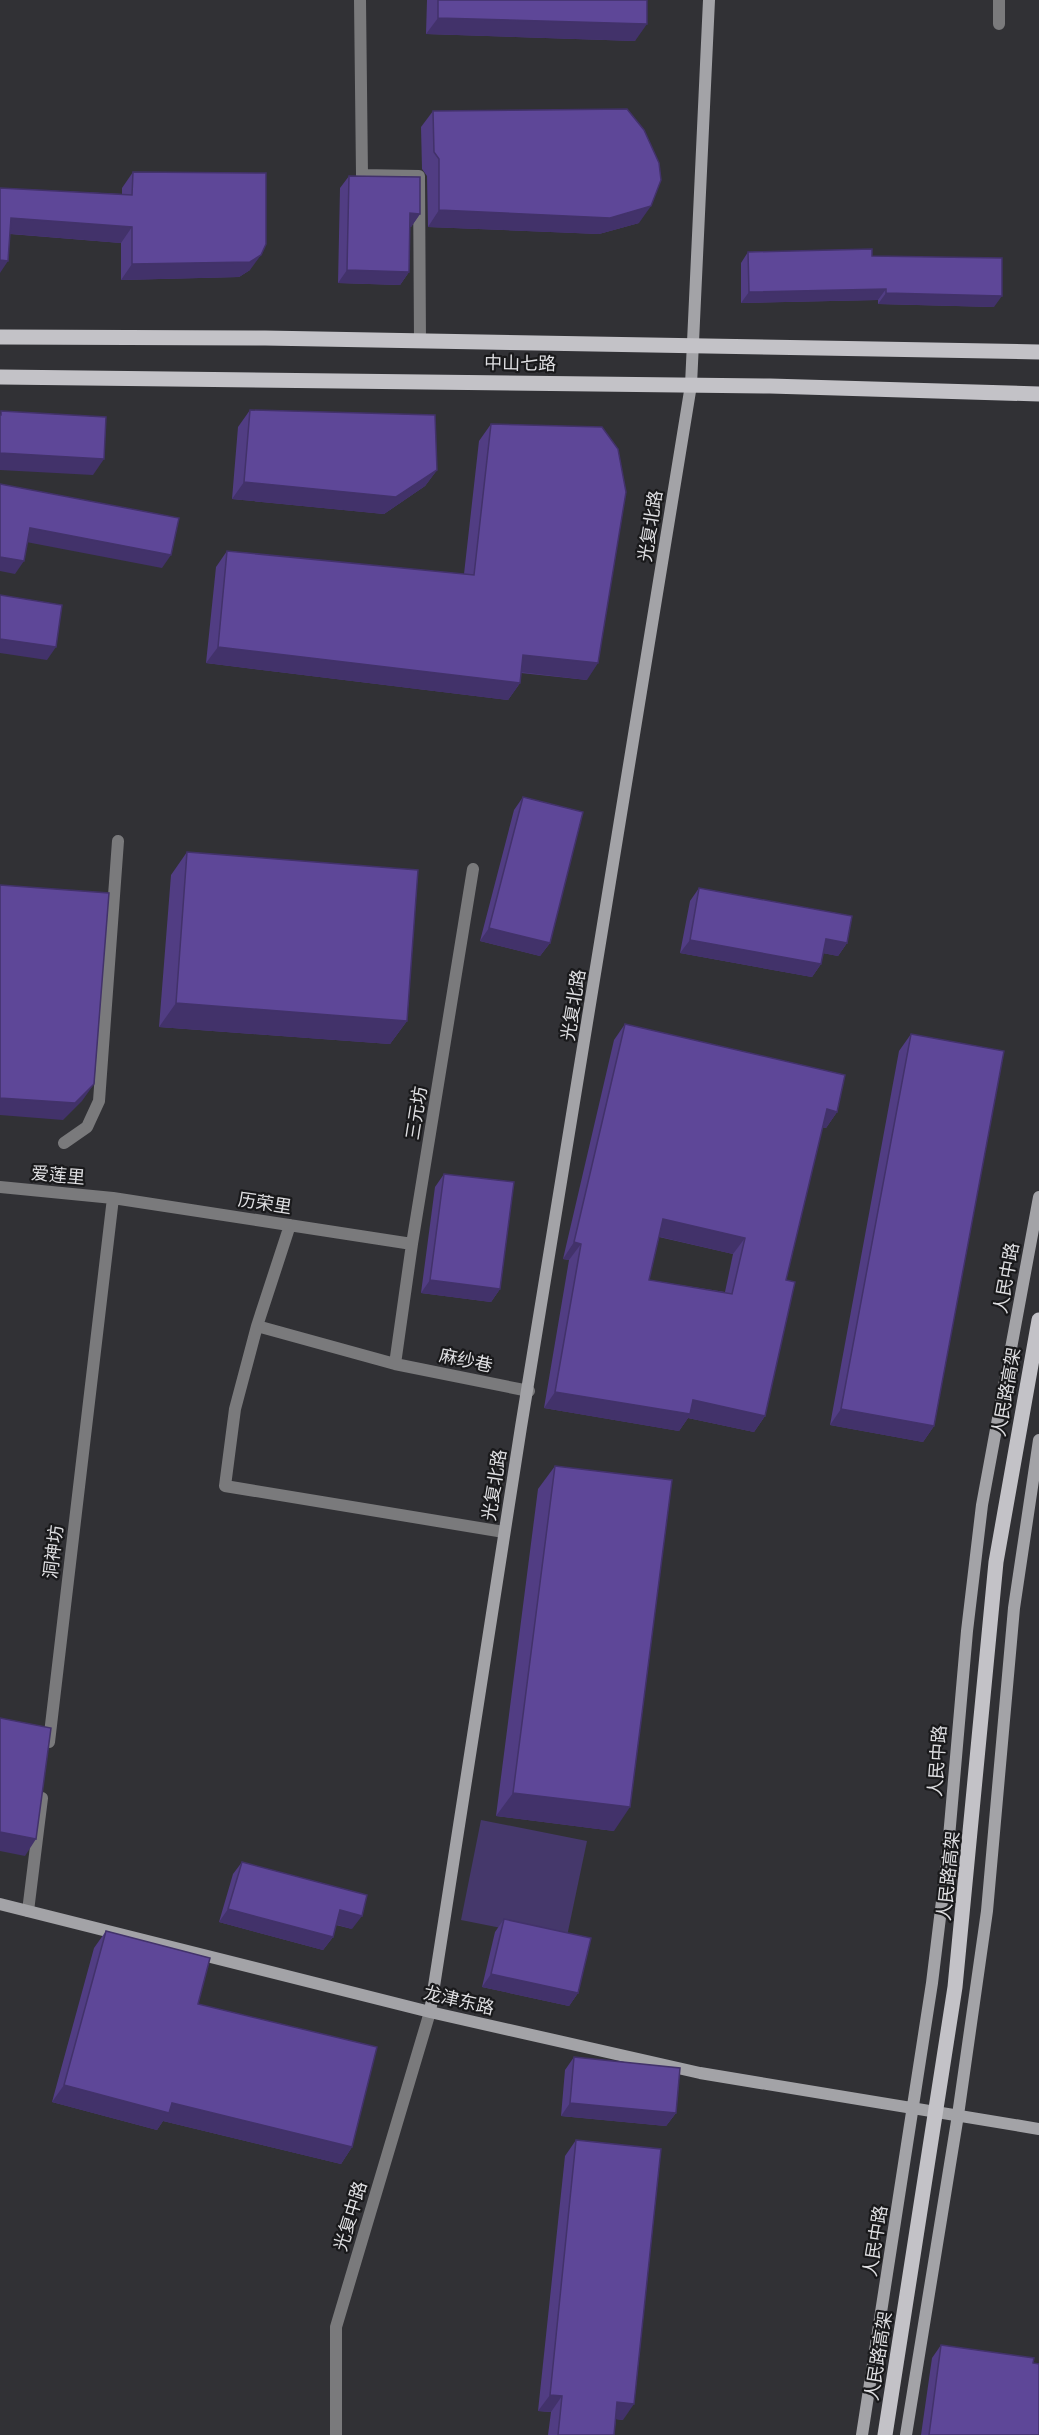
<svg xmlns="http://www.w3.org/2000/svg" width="1039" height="2435" font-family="Merriweather,'Noto Sans SC',serif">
	<rect width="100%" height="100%" fill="#313135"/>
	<path fill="#45386b" d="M 481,1820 L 587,1841 L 566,1941 L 461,1920 Z"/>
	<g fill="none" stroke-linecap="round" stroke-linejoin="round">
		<path stroke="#7a7a7c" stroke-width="12" d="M 360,0 L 362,175 L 419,176 L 420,341
			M 999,24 L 999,0
			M 64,1143 L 87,1127 L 99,1101 L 118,841
			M 0,1187 L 113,1198 L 412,1244
			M 290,1225 L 257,1326 L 395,1364 L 529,1391
			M 257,1326 L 235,1409 L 225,1486 L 504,1532
			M 395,1364 L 412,1244 L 473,869
			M 49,1742 L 113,1198
			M 28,1911 L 42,1798"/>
		<path stroke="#7a7a7c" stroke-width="12" d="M 336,2435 L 336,2327 L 430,2012"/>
		<path stroke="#a3a3a7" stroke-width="12" d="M 0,1904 L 430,2012 L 700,2073 L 1039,2129
			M 430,2012 L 521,1427 L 691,385 L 709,0
			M 862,2435 L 932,1983 L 947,1860 L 967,1631 L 982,1505 L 1039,1197
			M 906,2435 L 958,2115 L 987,1911 L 1014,1608 L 1039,1440"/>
		<path stroke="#c3c2c7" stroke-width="15" d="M 0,337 L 265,338 L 1039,352
			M 0,377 L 770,386 L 1039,394"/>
		<path stroke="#c3c2c7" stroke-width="15" d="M 885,2435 L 955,1987 L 996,1562 L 1039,1320"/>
	</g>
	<path fill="#513d83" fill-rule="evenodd" d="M 427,0 L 647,0 L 635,41 L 426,34 Z
		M 433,111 L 639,223 L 599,234 L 428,227 L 427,176 L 422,169 L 421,127 Z
		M 133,172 L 250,270 L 239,277 L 121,280 L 121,243 L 10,234 L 0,188 L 122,194 L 122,188 Z
		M 349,176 L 420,214 L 411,227 L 410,226 L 409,272 L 400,285 L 338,283 L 340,188 Z
		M 748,252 L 872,256 L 994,307 L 878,304 L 878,300 L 741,303 L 741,263 Z
		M 250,410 L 437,470 L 425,486 L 384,514 L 232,499 L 238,427 Z
		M 491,424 L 587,680 L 521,673 L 520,683 L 508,700 L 206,663 L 216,567 L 227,551 L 464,574 L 479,441 Z
		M 523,797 L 550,943 L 540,956 L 480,941 L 514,810 Z
		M 187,852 L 407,1021 L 390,1044 L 159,1027 L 171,875 Z
		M 699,888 L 847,943 L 838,956 L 823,953 L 821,964 L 812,977 L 680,953 L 690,901 Z
		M 625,1024 L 837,1112 L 826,1128 L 822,1127 L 786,1280 L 765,1416 L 754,1432 L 688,1418 L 679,1431 L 544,1408 L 569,1260 L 563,1259 L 614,1040 ZM 659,1237 L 733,1254 L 725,1292 L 649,1280 Z
		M 911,1034 L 934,1426 L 923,1442 L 830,1425 L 899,1051 Z
		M 444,1174 L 500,1289 L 491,1302 L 421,1293 L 435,1187 Z
		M 555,1466 L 614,1831 L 496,1816 L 538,1489 Z
		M 242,1862 L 352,1929 L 336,1925 L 333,1937 L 323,1950 L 219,1922 L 233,1874 Z
		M 504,1919 L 578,1993 L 569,2006 L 482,1987 L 495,1932 Z
		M 106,1931 L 198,2004 L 352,2147 L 341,2164 L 163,2121 L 157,2130 L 52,2102 L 94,1948 Z
		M 574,2057 L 676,2113 L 666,2126 L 561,2116 L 565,2070 Z
		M 576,2140 L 623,2420 L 616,2419 L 614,2435 L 548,2435 L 551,2412 L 538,2411 L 565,2156 Z
		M 941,2345 L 1033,2363 L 1039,2435 L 921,2435 L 932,2358 Z"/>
	<path fill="#42326a" d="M 438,18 L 647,24 L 635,41 L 426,34 Z
		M 651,206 L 639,223 L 599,234 L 428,227 L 439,210 Z
		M 410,213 L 420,214 L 411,227 L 401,226 Z
		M 11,218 L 132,227 L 121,243 L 0,233 Z
		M 261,255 L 250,270 L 239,277 L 121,280 L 132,264 Z
		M 0,260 L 8,261 L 0,273 Z
		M 347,270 L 409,272 L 400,285 L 338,283 Z
		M 886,289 L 878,300 L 741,303 L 749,292 Z
		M 886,293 L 1002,296 L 994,307 L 878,304 Z
		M 0,453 L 104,459 L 93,475 L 0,470 Z
		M 437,470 L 425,486 L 384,514 L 232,499 L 244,482 Z
		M 30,528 L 171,555 L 162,568 L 21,541 Z
		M 0,557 L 24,561 L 15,574 L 0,571 Z
		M 0,639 L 56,647 L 47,660 L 0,653 Z
		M 218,647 L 520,683 L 508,700 L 206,663 Z
		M 523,655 L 598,663 L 587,680 L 511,671 Z
		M 489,928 L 550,943 L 540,956 L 480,941 Z
		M 826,939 L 847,943 L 838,956 L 817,952 Z
		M 690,940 L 821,964 L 812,977 L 680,953 Z
		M 176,1003 L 407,1021 L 390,1044 L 159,1027 Z
		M 94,1084 L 82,1101 L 63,1120 L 0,1115 L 0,1098 Z
		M 827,1109 L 837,1112 L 826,1128 L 815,1126 Z
		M 663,1219 L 745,1238 L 733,1254 L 652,1235 Z
		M 574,1242 L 581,1244 L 569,1260 L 563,1259 Z
		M 430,1280 L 500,1289 L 491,1302 L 421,1293 Z
		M 555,1392 L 693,1400 L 765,1416 L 754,1432 L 688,1418 L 679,1431 L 544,1408 Z
		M 841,1409 L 934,1426 L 923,1442 L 830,1425 Z
		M 513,1793 L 630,1807 L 614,1831 L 496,1816 Z
		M 0,1832 L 36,1839 L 25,1856 L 0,1851 Z
		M 228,1909 L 333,1937 L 323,1950 L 219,1922 Z
		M 340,1910 L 362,1916 L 352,1929 L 331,1923 Z
		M 491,1974 L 578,1993 L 569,2006 L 482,1987 Z
		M 64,2085 L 172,2103 L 352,2147 L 341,2164 L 163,2121 L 157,2130 L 52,2102 Z
		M 570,2103 L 676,2113 L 666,2126 L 561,2116 Z
		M 550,2395 L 562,2396 L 551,2412 L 538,2411 Z
		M 617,2402 L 634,2404 L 623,2420 L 606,2418 Z"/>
	<path fill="#5e4798" stroke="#42326a" stroke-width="1.5" fill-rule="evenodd" d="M 438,0 L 647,0 L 647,24 L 438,18 Z
		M 627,109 L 644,130 L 659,163 L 661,180 L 651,206 L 610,218 L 439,210 L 439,159 L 434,152 L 433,111 Z
		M 133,172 L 266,173 L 266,244 L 261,255 L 250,262 L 132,264 L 132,227 L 11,218 L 8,261 L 0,260 L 0,188 L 132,195 Z
		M 349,176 L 420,177 L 420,214 L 410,213 L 409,272 L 347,270 Z
		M 872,249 L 872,256 L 1002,258 L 1002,296 L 886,293 L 886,289 L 749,292 L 748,252 Z
		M 250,410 L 435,415 L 437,470 L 396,497 L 244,482 Z
		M 1,411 L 106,417 L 104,459 L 0,453 L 0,415 L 1,415 Z
		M 491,424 L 602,427 L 618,449 L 626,492 L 598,663 L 523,655 L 520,683 L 218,647 L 227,551 L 474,575 Z
		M 0,484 L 179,518 L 171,555 L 30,528 L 24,561 L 0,557 Z
		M 0,595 L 62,605 L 56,647 L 0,639 Z
		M 523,797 L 583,812 L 550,943 L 489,928 Z
		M 187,852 L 418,870 L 407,1021 L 176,1003 Z
		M 0,885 L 109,893 L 94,1084 L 75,1103 L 0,1098 Z
		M 699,888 L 852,916 L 847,943 L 826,939 L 821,964 L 690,940 Z
		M 625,1024 L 845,1075 L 837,1112 L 827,1109 L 786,1280 L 795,1282 L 765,1416 L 693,1400 L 690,1414 L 555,1392 L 581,1244 L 574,1242 ZM 663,1219 L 745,1238 L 732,1294 L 649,1280 Z
		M 911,1034 L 1004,1051 L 934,1426 L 841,1409 Z
		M 444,1174 L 514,1182 L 500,1289 L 430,1280 Z
		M 555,1466 L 672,1480 L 630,1807 L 513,1793 Z
		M 0,1718 L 51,1728 L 36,1839 L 0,1832 Z
		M 242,1862 L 367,1895 L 362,1916 L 340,1910 L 333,1937 L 228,1909 Z
		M 504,1919 L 591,1938 L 578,1993 L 491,1974 Z
		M 106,1931 L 210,1958 L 198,2004 L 377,2047 L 352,2147 L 172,2103 L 169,2113 L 64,2085 Z
		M 574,2057 L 680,2068 L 676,2113 L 570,2103 Z
		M 576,2140 L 661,2149 L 634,2404 L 617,2402 L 614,2435 L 558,2435 L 562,2396 L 550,2395 Z
		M 941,2345 L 1034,2358 L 1033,2363 L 1039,2364 L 1039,2435 L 929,2435 Z"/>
	<g text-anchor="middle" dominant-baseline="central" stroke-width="4.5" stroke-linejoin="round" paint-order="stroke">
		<g font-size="18" fill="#dedee1" stroke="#19191b">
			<text transform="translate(520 363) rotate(1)">中山七路</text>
			<text transform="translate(650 526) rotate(-81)">光复北路</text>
			<text transform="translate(573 1005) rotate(-81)">光复北路</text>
			<text transform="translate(416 1113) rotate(-81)">三元坊</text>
			<text transform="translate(58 1175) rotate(5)">爱莲里</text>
			<text transform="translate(265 1203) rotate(9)">历荣里</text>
			<text transform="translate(1006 1278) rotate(-80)">人民中路</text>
			<text transform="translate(466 1360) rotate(12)">麻纱巷</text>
			<text transform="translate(1006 1392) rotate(-80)">人民路高架</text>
			<text transform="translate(494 1485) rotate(-81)">光复北路</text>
			<text transform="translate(53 1552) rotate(-83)">洞神坊</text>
			<text transform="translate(937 1761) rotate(-86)">人民中路</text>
			<text transform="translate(948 1876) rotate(-84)">人民路高架</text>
			<text transform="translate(459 2000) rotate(13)">龙津东路</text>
			<text transform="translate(350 2216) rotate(-73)">光复中路</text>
			<text transform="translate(875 2241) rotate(-81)">人民中路</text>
			<text transform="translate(878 2356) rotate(-81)">人民路高架</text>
		</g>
	</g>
</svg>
